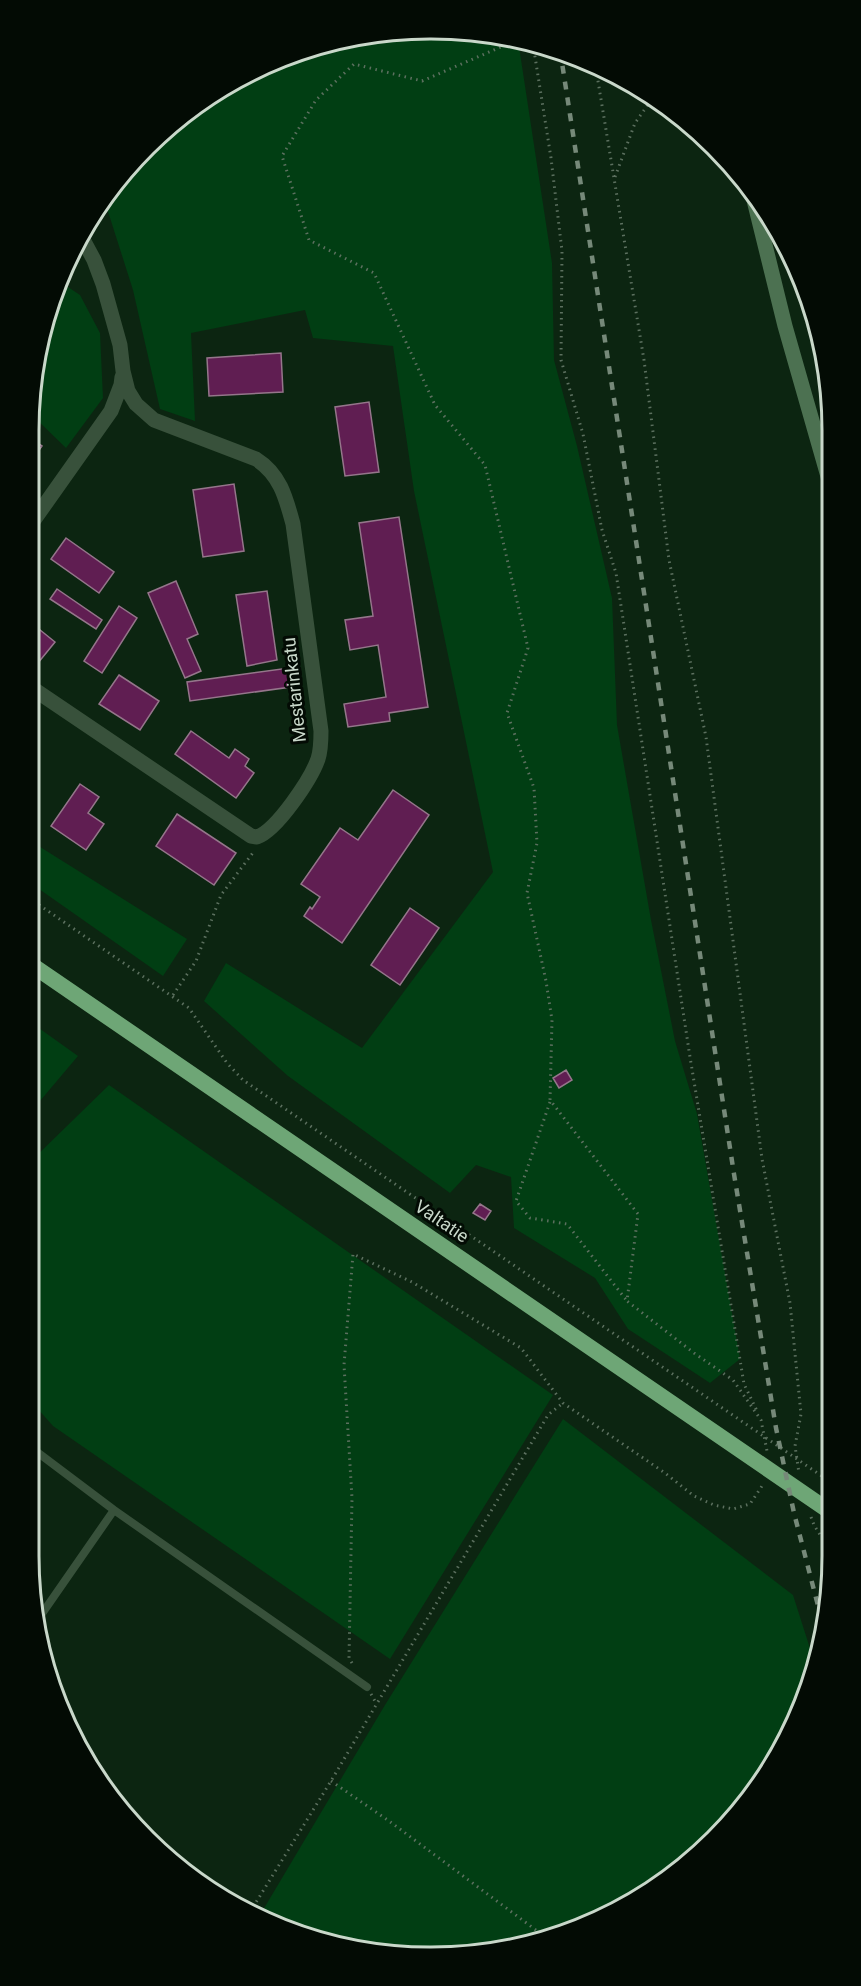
<svg xmlns="http://www.w3.org/2000/svg" width="861" height="1986" font-family="Roboto,sans-serif">
	<rect width="100%" height="100%" fill="#0c2511"/>
	<path fill="#013e13" d="M 405,29 L 483,32 L 518,40 L 552,263 L 554,360 L 577,446 L 612,598 L 617,725 L 651,920 L 675,1041 L 697,1114 L 740,1359 L 710,1383 L 628,1329 L 595,1278 L 514,1228 L 511,1177 L 476,1165 L 450,1193 L 288,1076 L 204,1001 L 226,963 L 362,1048 L 493,872 L 414,491 L 393,346 L 313,338 L 305,310 L 191,333 L 195,421 L 160,409 L 133,290 L 104,199 L 128,165 L 186,111 L 253,70 L 316,46 L 334,51 Z
		M 59,281 L 80,295 L 100,333 L 103,398 L 66,448 L 31,414 L 50,301 Z
		M 29,840 L 187,939 L 163,976 L 29,882 Z
		M 29,1021 L 78,1056 L 29,1114 Z
		M 109,1085 L 553,1395 L 390,1659 L 53,1426 L 29,1399 L 29,1163 Z
		M 563,1419 L 793,1595 L 815,1664 L 811,1685 L 779,1756 L 733,1820 L 631,1904 L 559,1936 L 483,1954 L 352,1950 L 260,1915 L 385,1705 Z"/>
	<path fill="#601e52" stroke="#95768b" stroke-width="1.5" d="M 281,353 L 283,392 L 209,396 L 207,358 Z
		M 369,402 L 379,472 L 345,476 L 335,407 Z
		M 29,437 L 42,446 L 32,460 L 29,457 Z
		M 234,484 L 244,551 L 203,557 L 193,490 Z
		M 399,517 L 428,707 L 389,713 L 390,721 L 348,727 L 344,704 L 386,697 L 378,645 L 350,650 L 345,620 L 373,616 L 359,523 Z
		M 66,538 L 114,572 L 99,593 L 51,559 Z
		M 176,581 L 198,634 L 187,639 L 201,671 L 185,678 L 148,593 Z
		M 57,589 L 102,620 L 96,629 L 50,599 Z
		M 267,591 L 277,660 L 247,666 L 236,595 Z
		M 119,606 L 137,618 L 102,673 L 84,661 Z
		M 29,621 L 55,642 L 38,663 L 29,655 Z
		M 289,668 L 291,687 L 190,701 L 187,682 Z
		M 119,675 L 159,701 L 140,730 L 99,704 Z
		M 191,731 L 229,758 L 235,749 L 249,759 L 245,766 L 254,773 L 236,798 L 175,754 Z
		M 80,784 L 99,797 L 88,813 L 104,824 L 86,850 L 51,826 Z
		M 393,790 L 429,815 L 342,943 L 304,916 L 310,907 L 312,909 L 320,897 L 301,884 L 340,828 L 358,840 Z
		M 177,814 L 236,853 L 214,885 L 156,846 Z
		M 410,908 L 439,928 L 400,985 L 371,965 Z
		M 566,1070 L 572,1080 L 559,1088 L 553,1078 Z
		M 480,1204 L 491,1211 L 485,1220 L 473,1213 Z"/>
	<g fill="none" stroke-linecap="round" stroke-linejoin="round">
		<path stroke="#5c705f" stroke-width="3" stroke-dasharray="1.5 4.5" stroke-linecap="butt" d="M 517,40 L 422,81 L 354,64 L 316,100 L 282,156 L 309,240 L 374,273 L 435,405 L 485,465 L 528,648 L 507,713 L 534,788 L 537,843 L 527,893 L 546,981 L 552,1020 L 550,1100 L 638,1214 L 627,1301 L 694,1353 L 733,1380 L 761,1420 L 767,1451
			M 533,44 L 551,158 L 562,251 L 561,360 L 583,434 L 602,530 L 616,573 L 690,1057 L 744,1384 L 758,1413
			M 596,69 L 644,360 L 669,560 L 706,737 L 762,1159 L 790,1303 L 801,1414 L 795,1446 L 799,1473
			M 615,177 L 635,123 L 652,99
			M 29,898 L 189,1008 L 227,1063 L 243,1080 L 832,1483
			M 173,995 L 196,961 L 221,895 L 255,850
			M 550,1102 L 516,1201 L 530,1218 L 567,1224 L 627,1301
			M 811,1517 L 814,1525 L 832,1554
			M 352,1663 L 349,1658 L 352,1498 L 344,1365 L 353,1254 L 412,1282 L 521,1348 L 563,1403 L 665,1473 L 694,1496 L 714,1505 L 733,1509 L 750,1504 L 764,1483
			M 371,1694 L 376,1703
			M 331,1781 L 389,1821 L 548,1939
			M 250,1912 L 331,1781 L 548,1415 L 563,1403"/>
		<path stroke="#38513b" stroke-width="8" d="M 29,1446 L 114,1510 L 367,1687
			M 39,1618 L 114,1510"/>
		<path stroke="#38513b" stroke-width="15" d="M 29,527 L 111,411 L 121,385 L 122,377
			M 29,686 L 251,836 L 257,837 C 277,830 311,779 318,759 C 321,750 321,741 321,731 L 293,524 C 286,498 280,474 256,459 L 154,420 L 136,404 L 128,391 L 123,371 L 120,345 L 103,284 L 94,260 L 80,234"/>
		<path stroke="#4c7151" stroke-width="15" d="M 751,188 L 785,326 L 829,480"/>
		<path stroke="#6ea676" stroke-width="16" d="M 29,963 L 832,1513"/>
		<path stroke="#768979" stroke-width="4.5" stroke-dasharray="8 8" stroke-linecap="butt" d="M 560,50 L 734,1174 L 776,1428 L 794,1513 L 822,1621"/>
	</g>
	<g text-anchor="middle" dominant-baseline="central" stroke-width="6" stroke-linejoin="round" paint-order="stroke">
		<g font-size="18" fill="#c9d8ca" stroke="#030b04">
			<text transform="translate(294 690) rotate(-96)">Mestarinkatu</text>
			<text transform="translate(442 1221) rotate(34)">Valtatie</text>
		</g>
	</g>
	<path d="M0 0H861V1986H0ZM430 39H431A391 391 0 0 1 822 430V1556A391 391 0 0 1 431 1947H430A391 391 0 0 1 39 1556V430A391 391 0 0 1 430 39Z" fill="#030b04" fill-rule="evenodd"/>
	<path fill="none" stroke="#c9d8ca" stroke-width="3" d="M430 39H431A391 391 0 0 1 822 430V1556A391 391 0 0 1 431 1947H430A391 391 0 0 1 39 1556V430A391 391 0 0 1 430 39Z"/>
</svg>
